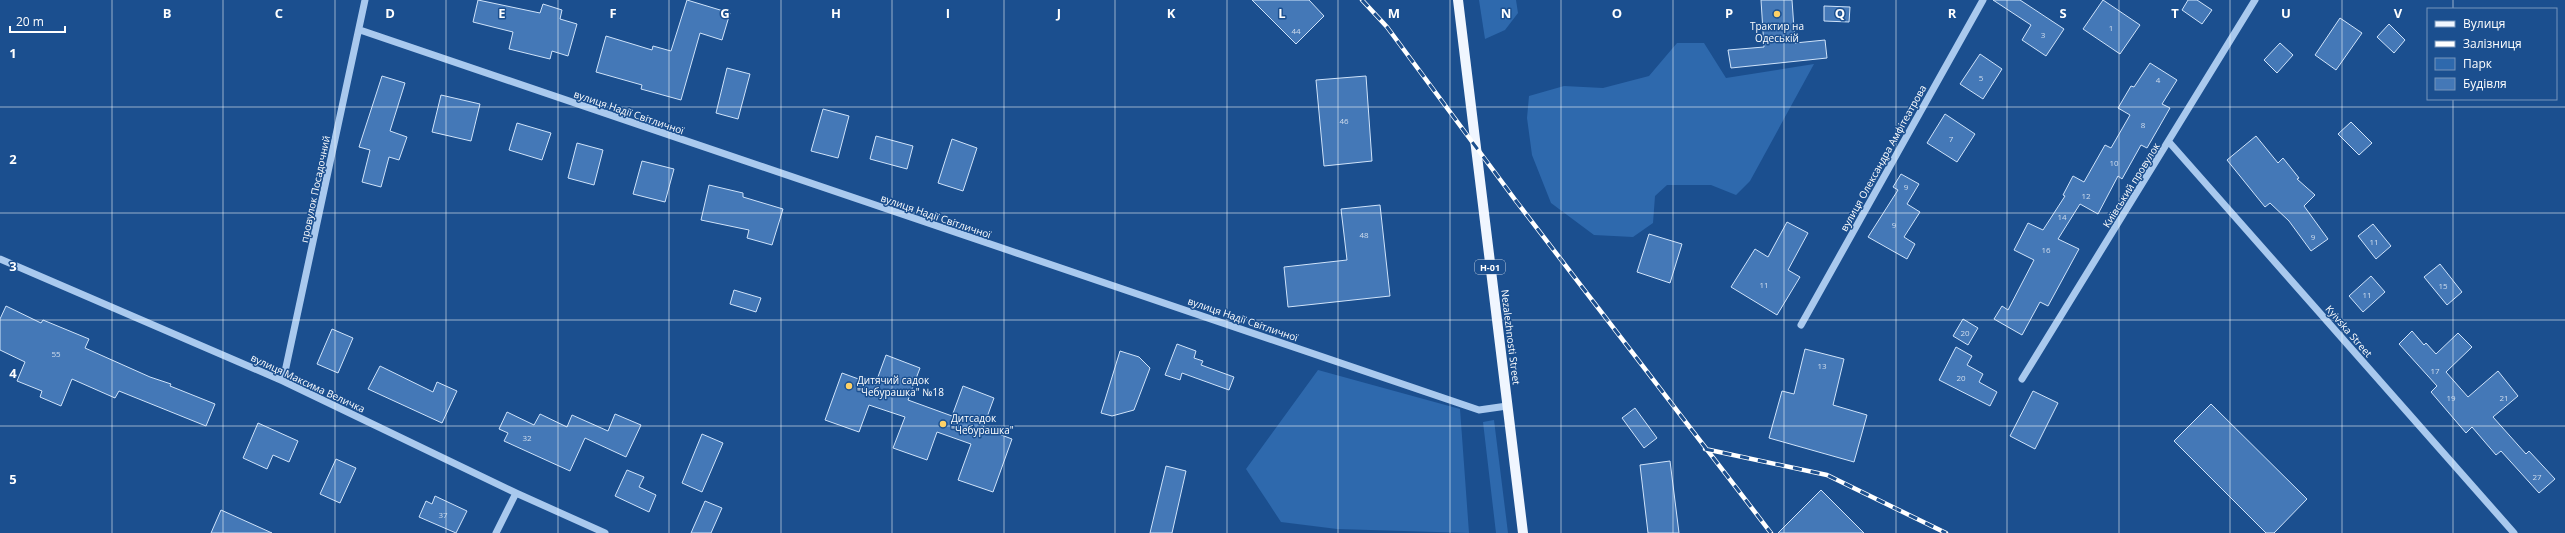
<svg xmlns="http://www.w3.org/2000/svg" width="2565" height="533" font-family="'Open Sans',sans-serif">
	<rect width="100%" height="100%" fill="#1b4f8f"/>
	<path fill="#2e69ad" d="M 1479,0 L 1516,0 L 1518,13 L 1505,30 L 1485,39 Z
		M 1677,43 L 1704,43 L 1726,78 L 1814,64 L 1750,181 L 1736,195 L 1711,185 L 1667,185 L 1655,196 L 1653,223 L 1633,237 L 1594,235 L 1551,203 L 1532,155 L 1527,118 L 1529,96 L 1564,86 L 1603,88 L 1649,76 Z
		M 1318,370 L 1460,409 L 1469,533 L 1337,529 L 1281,522 L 1246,469 Z
		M 1494,420 L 1508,533 L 1496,533 L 1483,422 Z"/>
	<path fill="#4478b7" stroke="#cfe3fa" d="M 478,0 L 540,13 L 543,4 L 562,10 L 560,19 L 577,24 L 568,56 L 552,51 L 550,59 L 509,49 L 513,32 L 473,22 Z
		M 687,0 L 730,13 L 722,40 L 700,33 L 681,100 L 641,89 L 642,85 L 596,72 L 606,36 L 652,50 L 653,46 L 671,51 Z
		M 1252,0 L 1309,0 L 1324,16 L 1296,44 Z
		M 1761,0 L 1792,0 L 1795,43 L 1825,40 L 1827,58 L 1731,68 L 1728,50 L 1764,47 Z
		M 1993,0 L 2020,0 L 2064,29 L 2046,56 L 2022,40 L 2031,25 Z
		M 2103,0 L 2140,25 L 2120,54 L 2083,29 Z
		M 2188,0 L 2197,0 L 2212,10 L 2202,24 L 2182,10 Z
		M 1824,6 L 1850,7 L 1849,22 L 1824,21 Z
		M 2340,18 L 2362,33 L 2336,70 L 2315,55 Z
		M 2389,24 L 2405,40 L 2394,53 L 2377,37 Z
		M 2280,43 L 2293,55 L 2277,73 L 2264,60 Z
		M 1980,54 L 2002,69 L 1983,99 L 1960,84 Z
		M 2150,63 L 2177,80 L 2162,104 L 2170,108 L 2147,148 L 2141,145 L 2122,179 L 2118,176 L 2098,214 L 2080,204 L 2058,239 L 2079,249 L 2048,306 L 2040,302 L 2022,335 L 1994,319 L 2002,306 L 2008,310 L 2034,260 L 2014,250 L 2028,223 L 2043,230 L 2065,196 L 2063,195 L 2073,176 L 2084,182 L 2105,145 L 2111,148 L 2130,115 L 2118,108 L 2131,86 L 2134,87 Z
		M 727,68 L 750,74 L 738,119 L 716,113 Z
		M 382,76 L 405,83 L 390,131 L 407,137 L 399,160 L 389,157 L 381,187 L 362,182 L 370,150 L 359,147 Z
		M 1366,76 L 1372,161 L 1324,166 L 1316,80 Z
		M 441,95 L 480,104 L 471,141 L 432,132 Z
		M 823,109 L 849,116 L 838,158 L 811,151 Z
		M 1945,114 L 1975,134 L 1957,162 L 1927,143 Z
		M 2351,122 L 2372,143 L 2359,155 L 2338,134 Z
		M 517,123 L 551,133 L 542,160 L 509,150 Z
		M 876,136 L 913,146 L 907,169 L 870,159 Z
		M 2256,136 L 2278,163 L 2283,158 L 2299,178 L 2297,179 L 2315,195 L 2304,206 L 2328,239 L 2311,251 L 2289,221 L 2270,203 L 2265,207 L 2227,160 Z
		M 952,139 L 977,148 L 963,191 L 938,183 Z
		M 577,143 L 603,150 L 594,185 L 568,178 Z
		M 642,161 L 674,169 L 665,202 L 633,194 Z
		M 1901,174 L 1919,184 L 1907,204 L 1920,212 L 1904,237 L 1915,244 L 1907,259 L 1868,237 L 1898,190 L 1893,187 Z
		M 709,185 L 743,193 L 743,197 L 783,209 L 772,245 L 747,238 L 749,230 L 701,220 Z
		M 1380,205 L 1390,296 L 1288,307 L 1284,267 L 1347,260 L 1341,209 Z
		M 1787,222 L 1808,233 L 1788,270 L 1800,277 L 1777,315 L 1731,287 L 1755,249 L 1768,257 Z
		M 2373,224 L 2391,246 L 2376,259 L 2358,236 Z
		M 1649,234 L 1682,244 L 1670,283 L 1637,272 Z
		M 2440,264 L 2462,292 L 2447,305 L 2424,277 Z
		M 2371,276 L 2385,292 L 2363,312 L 2349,296 Z
		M 734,290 L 761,298 L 756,312 L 730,304 Z
		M 6,306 L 41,323 L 43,320 L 89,339 L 85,348 L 150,377 L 171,384 L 170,386 L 215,404 L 206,426 L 119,391 L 115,398 L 72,379 L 61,406 L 40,397 L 42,391 L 17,381 L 25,362 L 0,350 L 0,319 Z
		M 1963,319 L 1978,328 L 1968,345 L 1953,336 Z
		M 332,329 L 353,338 L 338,373 L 317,364 Z
		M 2412,331 L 2424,345 L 2426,343 L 2436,354 L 2458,333 L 2472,347 L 2446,372 L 2468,397 L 2498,371 L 2518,396 L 2493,417 L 2526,454 L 2529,451 L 2555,479 L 2539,493 L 2501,451 L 2496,455 L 2472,427 L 2466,433 L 2431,392 L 2437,386 L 2399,344 Z
		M 1177,344 L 1196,351 L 1194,358 L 1203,361 L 1201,365 L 1234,377 L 1229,390 L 1182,373 L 1180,380 L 1165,375 Z
		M 1956,347 L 1972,356 L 1967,365 L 1983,374 L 1979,382 L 1997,392 L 1990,406 L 1939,380 Z
		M 1805,349 L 1844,359 L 1833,405 L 1867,415 L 1854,462 L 1769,438 L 1782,391 L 1794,394 Z
		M 1120,351 L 1139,357 L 1150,368 L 1134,410 L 1112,416 L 1101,413 Z
		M 886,355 L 920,368 L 908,400 L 952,416 L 963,386 L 994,398 L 983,428 L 1012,439 L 993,492 L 958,480 L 971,444 L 937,432 L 927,460 L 893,448 L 905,417 L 869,405 L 859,432 L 825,420 L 842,373 L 875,385 Z
		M 380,366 L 433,392 L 437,382 L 457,391 L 442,423 L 368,389 Z
		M 2033,391 L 2058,403 L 2035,449 L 2010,436 Z
		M 2211,404 L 2307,499 L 2274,533 L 2266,533 L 2174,441 Z
		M 1635,408 L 1657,438 L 1644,448 L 1622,418 Z
		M 507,412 L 534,425 L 540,414 L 567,427 L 572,415 L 608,431 L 615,414 L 641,425 L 626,457 L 585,438 L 570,471 L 504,441 L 508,433 L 499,429 Z
		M 258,423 L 298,441 L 289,462 L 273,455 L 267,469 L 243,458 Z
		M 702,434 L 723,443 L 702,492 L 682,483 Z
		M 336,459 L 356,468 L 340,503 L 320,494 Z
		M 1670,461 L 1679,533 L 1648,533 L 1640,465 Z
		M 1166,466 L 1186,471 L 1172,533 L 1150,533 Z
		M 627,470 L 644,477 L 639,487 L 656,495 L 649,512 L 615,496 Z
		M 1821,490 L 1864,533 L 1778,533 Z
		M 435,496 L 467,511 L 456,533 L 419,517 L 426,501 L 432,504 Z
		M 705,501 L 722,508 L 711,533 L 691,533 Z
		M 221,510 L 272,533 L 211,533 Z"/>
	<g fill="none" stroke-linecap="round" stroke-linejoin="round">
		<path stroke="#a9c9ee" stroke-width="7" d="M 360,30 L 1479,410 L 1507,406
			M 2169,142 L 2514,533
			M 0,259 L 283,381 L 516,493 L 605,533
			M 1801,325 L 1983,0
			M 2022,379 L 2255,0
			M 283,381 L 365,0
			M 496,533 L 516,493"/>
		<path stroke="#f0f6ff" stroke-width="10" d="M 1458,0 L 1523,533"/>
		<defs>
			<path id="rail" d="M 1362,0 L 1387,27 L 1516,201 L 1771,533
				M 1705,449 L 1827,475 L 1946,533"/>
		</defs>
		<use href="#rail" stroke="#fff" stroke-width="4.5"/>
		<use href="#rail" stroke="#1b4f8f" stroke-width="3" stroke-dasharray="9" stroke-linecap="butt"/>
	</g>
	<path fill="none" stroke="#fff" stroke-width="1" stroke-opacity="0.55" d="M 112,0 L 112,533M 223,0 L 223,533M 335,0 L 335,533M 446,0 L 446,533M 558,0 L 558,533M 669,0 L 669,533M 781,0 L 781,533M 892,0 L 892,533M 1004,0 L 1004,533M 1115,0 L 1115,533M 1227,0 L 1227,533M 1338,0 L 1338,533M 1450,0 L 1450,533M 1561,0 L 1561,533M 1673,0 L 1673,533M 1784,0 L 1784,533M 1896,0 L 1896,533M 2007,0 L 2007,533M 2119,0 L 2119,533M 2230,0 L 2230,533M 2342,0 L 2342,533M 2453,0 L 2453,9M 2453,99 L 2453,533M 0,107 L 2565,107M 0,213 L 2565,213M 0,320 L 2565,320M 0,426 L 2565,426"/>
	<g fill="#ffd166" stroke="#1b4f8f" stroke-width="1.5">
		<circle cx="1777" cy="14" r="4"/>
		<circle cx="849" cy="386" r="4"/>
		<circle cx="943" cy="424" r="4"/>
	</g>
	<g text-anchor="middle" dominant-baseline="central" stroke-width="3" stroke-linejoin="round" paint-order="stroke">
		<g font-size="8" fill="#d0dded">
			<text x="2111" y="27">1</text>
			<text x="1296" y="30">44</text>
			<text x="2043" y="34">3</text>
			<text x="1981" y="77">5</text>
			<text x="2158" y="79">4</text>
			<text x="1344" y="120">46</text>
			<text x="2143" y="124">8</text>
			<text x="1951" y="138">7</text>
			<text x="2114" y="162">10</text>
			<text x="1906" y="186">9</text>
			<text x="2086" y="195">12</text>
			<text x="2062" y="216">14</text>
			<text x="1894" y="224">9</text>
			<text x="1364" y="234">48</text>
			<text x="2313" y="236">9</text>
			<text x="2374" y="241">11</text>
			<text x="2046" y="249">16</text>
			<text x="1764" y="284">11</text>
			<text x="2443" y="285">15</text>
			<text x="2367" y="294">11</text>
			<text x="1965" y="332">20</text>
			<text x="56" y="353">55</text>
			<text x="1822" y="365">13</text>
			<text x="2435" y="370">17</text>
			<text x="1961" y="377">20</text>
			<text x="2451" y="397">19</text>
			<text x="2504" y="397">21</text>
			<text x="527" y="437">32</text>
			<text x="2537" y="476">27</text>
			<text x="443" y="514">37</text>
		</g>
		<rect fill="#1b4f8f" stroke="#bbcadd" stroke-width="1" x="1475" y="260" width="30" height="14" rx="3"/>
		<g font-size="9" font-weight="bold" fill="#fff">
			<text x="1490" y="267">Н-01</text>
		</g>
		<g font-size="10" fill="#fff" stroke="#1b4f8f" text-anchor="start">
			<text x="1777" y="26" text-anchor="middle">Трактир на<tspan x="1777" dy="12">Одеській</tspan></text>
			<text x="857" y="380">Дитячий садок<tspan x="857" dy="12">"Чебурашка" №18</tspan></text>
			<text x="951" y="418">Дитсадок<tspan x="951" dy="12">"Чебурашка"</tspan></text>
		</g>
		<g font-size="10" fill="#fff" stroke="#1b4f8f">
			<text transform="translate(629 112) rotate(19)">вулиця Надії Світличної</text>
			<text transform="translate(1883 158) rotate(-61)">вулиця Олександра Амфітеатрова</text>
			<text transform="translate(2131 185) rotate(-58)">Київський провулок</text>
			<text transform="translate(315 189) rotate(-78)">провулок Посадочний</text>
			<text transform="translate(936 216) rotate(19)">вулиця Надії Світличної</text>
			<text transform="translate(1243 319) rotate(19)">вулиця Надії Світличної</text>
			<text transform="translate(2349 331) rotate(49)">Kyivska Street</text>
			<text transform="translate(1511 337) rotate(83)">Nezalezhnosti Street</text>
			<text transform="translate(308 383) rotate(25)">вулиця Максима Величка</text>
		</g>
	</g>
	<g font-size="13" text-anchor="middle" font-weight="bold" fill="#fff" stroke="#1b4f8f" stroke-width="3" stroke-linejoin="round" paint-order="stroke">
		<text x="167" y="18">B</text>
		<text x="279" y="18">C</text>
		<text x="390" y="18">D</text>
		<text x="502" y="18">E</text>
		<text x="613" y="18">F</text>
		<text x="725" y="18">G</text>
		<text x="836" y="18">H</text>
		<text x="948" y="18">I</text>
		<text x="1059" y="18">J</text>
		<text x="1171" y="18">K</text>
		<text x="1282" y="18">L</text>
		<text x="1394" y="18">M</text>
		<text x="1506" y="18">N</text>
		<text x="1617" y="18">O</text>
		<text x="1729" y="18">P</text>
		<text x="1840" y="18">Q</text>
		<text x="1952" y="18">R</text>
		<text x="2063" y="18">S</text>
		<text x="2175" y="18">T</text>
		<text x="2286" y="18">U</text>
		<text x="2398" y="18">V</text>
		<text x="13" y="58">1</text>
		<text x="13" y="164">2</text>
		<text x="13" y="271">3</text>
		<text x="13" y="378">4</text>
		<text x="13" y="484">5</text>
	</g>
	<rect x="2427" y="8" width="130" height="92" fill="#1b4f8f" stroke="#7695bc"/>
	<rect x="2435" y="21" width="20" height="6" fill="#f0f6ff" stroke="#7695bc"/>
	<text x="2463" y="28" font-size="12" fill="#ffffff">Вулиця</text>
	<rect x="2435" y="41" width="20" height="6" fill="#ffffff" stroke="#7695bc"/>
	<text x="2463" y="48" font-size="12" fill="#ffffff">Залізниця</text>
	<rect x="2435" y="58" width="20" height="12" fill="#2e69ad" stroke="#7695bc"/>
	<text x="2463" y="68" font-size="12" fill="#ffffff">Парк</text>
	<rect x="2435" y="78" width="20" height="12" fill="#4478b7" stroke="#7695bc"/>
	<text x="2463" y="88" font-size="12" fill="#ffffff">Будівля</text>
	<path d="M10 26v6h55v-6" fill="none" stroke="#ffffff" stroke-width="2"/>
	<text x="16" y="26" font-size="12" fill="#ffffff" stroke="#1b4f8f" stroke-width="3" paint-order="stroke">20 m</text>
</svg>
